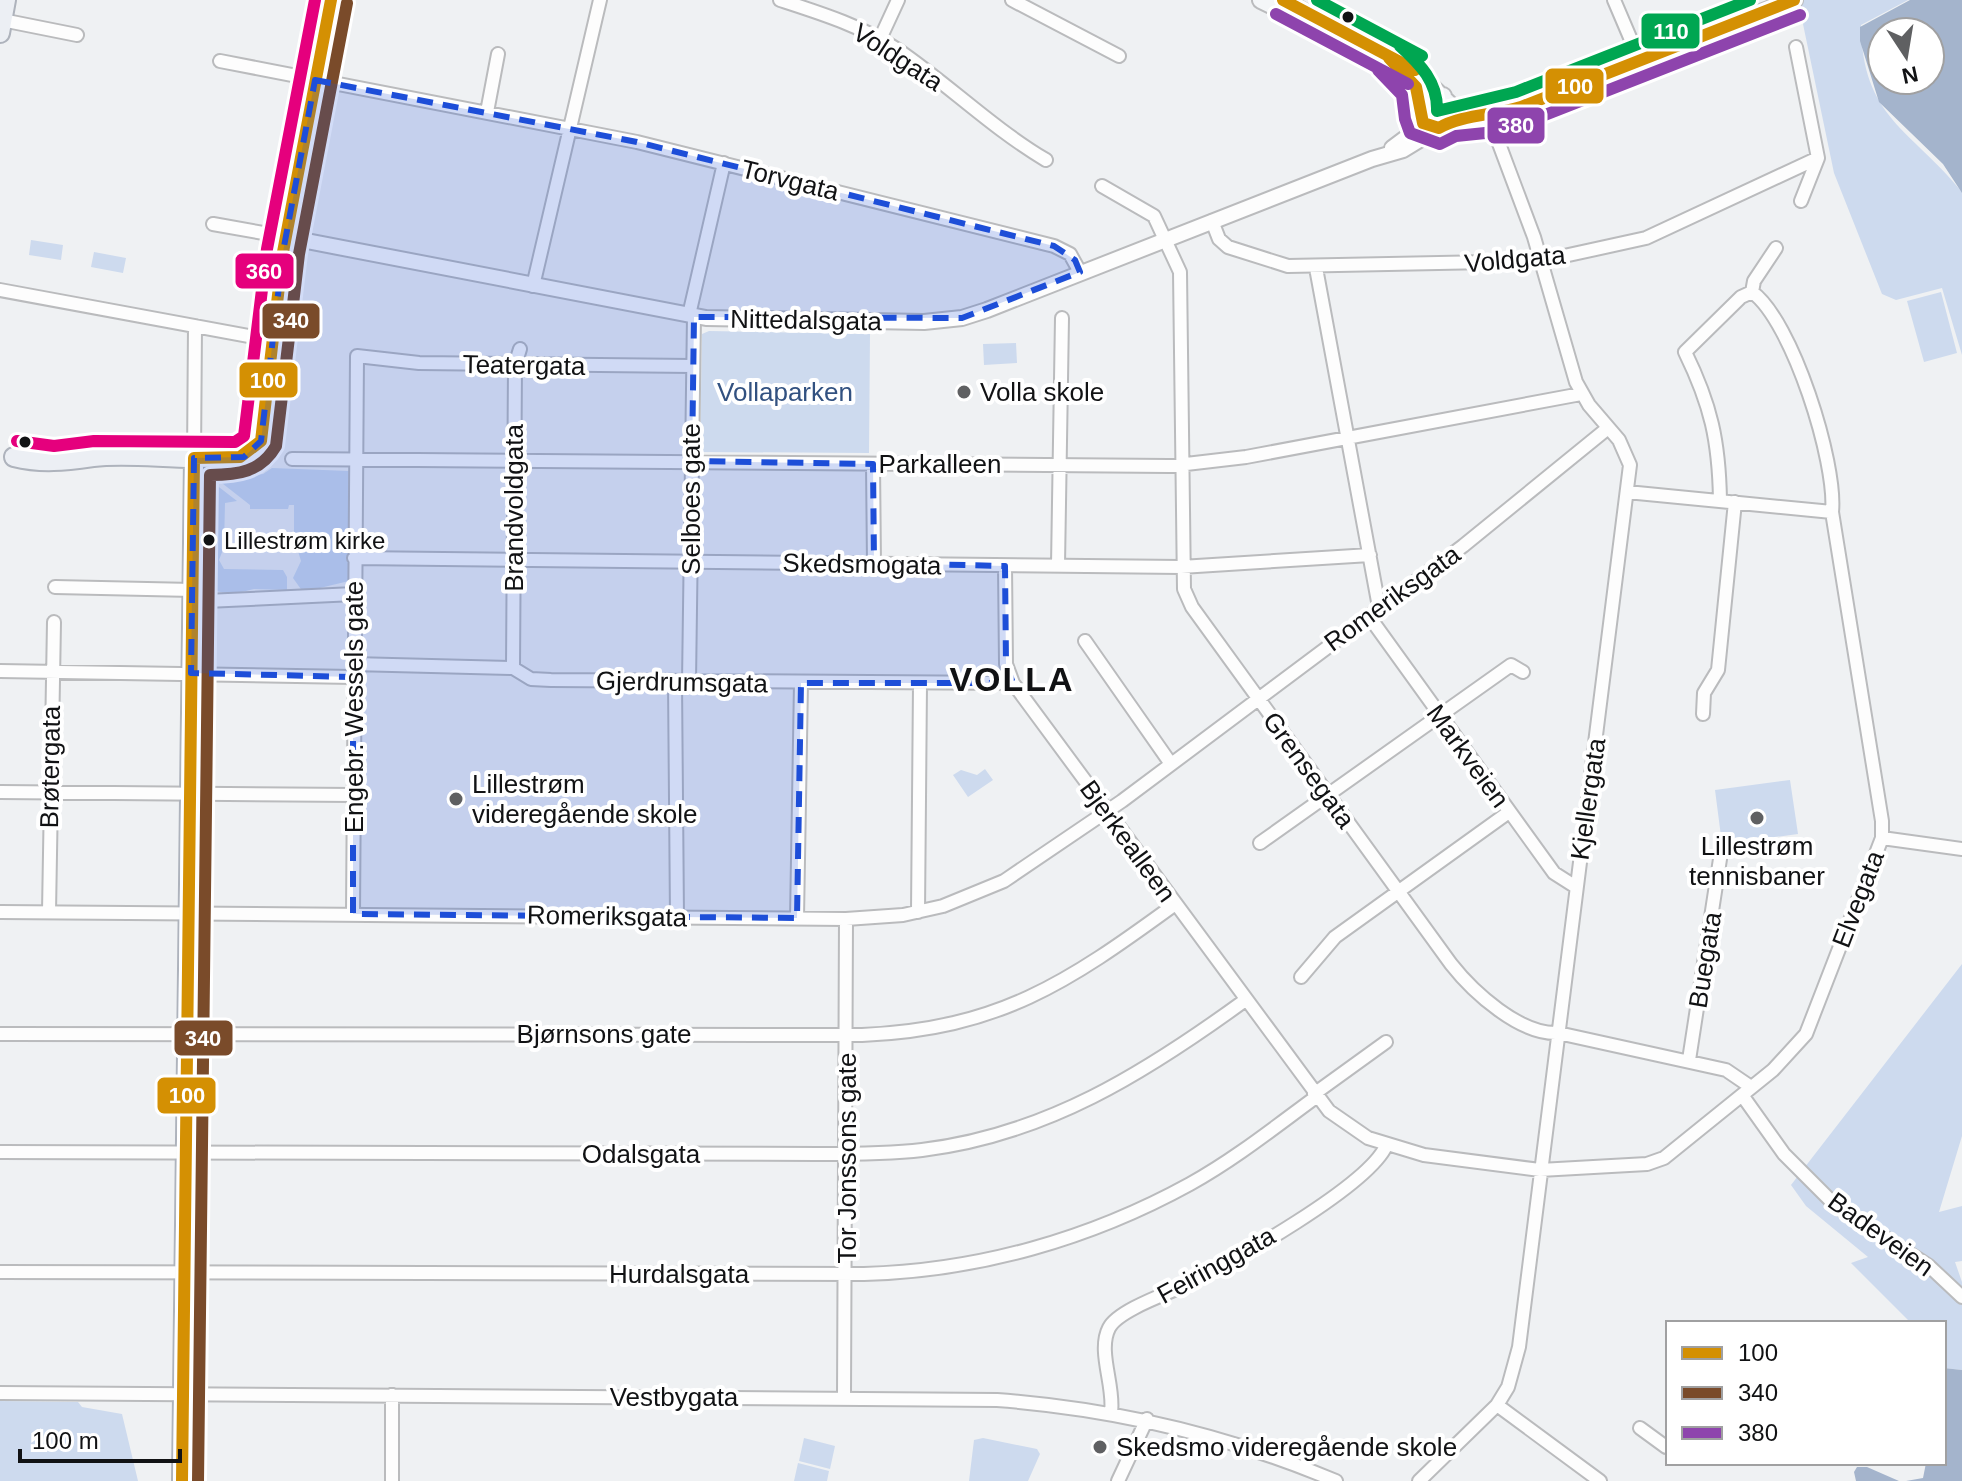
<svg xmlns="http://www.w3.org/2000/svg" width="1962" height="1481" font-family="Arial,sans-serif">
	<rect width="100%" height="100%" fill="#eff1f3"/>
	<path fill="#cddaee" d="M 1798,0 L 1908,0 L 1861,25 C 1862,118 1911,129 1962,192 L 1962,355 L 1942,288 L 1896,300 L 1882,294 L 1834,173 Z
		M 31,240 L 63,245 L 61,260 L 29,255 Z
		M 94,252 L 126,258 L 123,273 L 91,267 Z
		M 1941,292 L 1957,353 L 1924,362 L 1907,301 Z
		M 709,331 L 870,334 L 869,453 L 700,452 L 702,334 Z
		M 1016,343 L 1017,363 L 984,365 L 983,344 Z
		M 272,468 L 349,471 L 349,581 L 303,592 L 293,578 L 301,561 L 294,538 L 294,505 L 289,505 L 288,509 L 250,509 L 250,505 L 218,480 L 263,474 Z
		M 215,484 L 237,501 L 225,503 L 224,547 L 219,560 L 224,569 L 283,570 L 287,577 L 287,590 L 254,589 L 233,594 L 215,591 Z
		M 985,769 L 993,780 L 968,797 L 953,775 L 961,770 L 977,775 Z
		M 1790,780 L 1798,834 L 1722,844 L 1715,790 Z
		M 1962,964 L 1962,1136 L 1939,1212 L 1962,1206 L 1962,1261 L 1955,1262 L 1962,1282 L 1962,1370 L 1944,1368 L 1944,1323 L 1911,1323 L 1851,1263 L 1868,1257 L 1806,1206 L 1791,1185 Z
		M 0,1401 L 78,1402 L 82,1407 L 122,1414 L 138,1481 L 0,1481 Z
		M 804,1438 L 835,1446 L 830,1469 L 799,1461 Z
		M 983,1438 L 1037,1449 L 1040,1454 L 1028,1481 L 969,1481 L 974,1440 Z
		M 798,1463 L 829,1471 L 827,1481 L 794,1481 Z"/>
	<path fill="#a4b4cc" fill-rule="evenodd" d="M 1910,0 L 1962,0 L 1962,193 L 1943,164 L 1879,102 L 1860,41 L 1860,27 ZM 1930,32 L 1930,80 L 1882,80 L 1882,32 Z
		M 1944,1368 L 1962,1370 L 1962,1481 L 1906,1481 L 1923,1478 L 1926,1463 L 1944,1463 Z
		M 1857,1467 L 1867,1467 L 1899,1481 L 1856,1481 L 1854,1472 Z"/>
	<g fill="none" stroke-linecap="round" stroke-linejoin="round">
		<defs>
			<path id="minor" d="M 780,0 C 820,13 862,26 898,50 C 949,85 992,128 1046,160
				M 1012,0 L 1119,56
				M 1614,0 L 1640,61
				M 2,20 L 77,35
				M 880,39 L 898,0
				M 1796,47 L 1818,158 L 1801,201
				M 220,61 L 637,142 L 1054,246 L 1070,254 L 1080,272
				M 487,112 L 498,54
				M 1102,186 L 1154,216 L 1180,272 L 1184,589 L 1192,607 L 1451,964 C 1473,992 1520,1035 1558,1033 L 1726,1070 L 1751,1087
				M 1212,221 L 1219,239 L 1228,247 L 1288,266 L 1541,261 L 1646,238 L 1818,158
				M 213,224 L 286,237
				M 1316,268 L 1379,607
				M 533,286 L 600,0
				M 0,290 L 287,343
				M 1752,292 L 1754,281 L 1776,248
				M 689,315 L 724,163
				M 194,458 L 195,326
				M 292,459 L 1169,466 L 1246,457 L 1581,394
				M 873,464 L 874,563
				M 1720,500 C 1719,441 1711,405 1685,352 L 1741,297 L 1752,292 C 1792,320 1837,463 1832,512
				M 354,558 L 1181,567 L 1370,555
				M 1058,565 L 1062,318
				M 1005,566 L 1006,664 L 1013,683 L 1329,1111 L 1368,1138 L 1424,1155 L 1540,1170 L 1647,1164 L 1664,1158 L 1773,1070 L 1806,1034 L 1882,838 L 1882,821 L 1832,512 L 1627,492
				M 55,587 L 193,590
				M 206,601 L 354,594
				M 1368,615 L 1554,873 L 1576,887
				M 1085,641 L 1171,764
				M 353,664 L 513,668 L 531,679 L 551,680 L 1013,683
				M 513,668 L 515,365 L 520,349
				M 0,671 L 353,677
				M 675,682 L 677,917
				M 689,682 L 694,316
				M 1703,714 L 1704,693 L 1718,670 L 1735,502
				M 0,792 L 354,795
				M 1882,838 L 1962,849
				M 1260,843 L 1511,665 L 1523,672
				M 0,912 L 846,919 L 903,915 L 943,906 L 1004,881 L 1122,801 L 1463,546 L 1608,428
				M 49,912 L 54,622
				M 918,912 L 920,685
				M 353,914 L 357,356 L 419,363 L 692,366
				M 797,918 L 801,683
				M 1301,977 L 1335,937 L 1509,812
				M 0,1034 L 862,1035 C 999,1029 1067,983 1174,905
				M 1689,1060 L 1720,859
				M 1314,1094 L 1386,1042
				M 1742,1095 L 1784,1154 L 1836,1206 L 1929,1266 L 1962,1297
				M 0,1152 L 818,1154 C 853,1154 888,1154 922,1150 C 1046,1135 1145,1073 1244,1001
				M 0,1272 L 864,1274 C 978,1271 1090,1239 1190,1184 C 1235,1159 1275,1127 1316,1097
				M 0,1393 L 997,1400 C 1115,1409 1227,1435 1336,1481
				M 392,1395 L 392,1481
				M 844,1397 L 846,919
				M 1497,1405 L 1600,1481
				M 1111,1412 C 1115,1387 1097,1351 1109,1328 C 1118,1310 1169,1293 1188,1284 C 1232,1262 1367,1187 1386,1146
				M 1640,1428 L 1666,1447
				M 1118,1481 L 1147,1419
				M 1419,1481 L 1497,1405 L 1508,1387 L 1519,1347 L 1630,465 L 1619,440 L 1589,405 L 1576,382 L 1534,237 L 1492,125 L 1492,108"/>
			<path id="tertiary" d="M 1392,148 L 1408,136 L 1420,118
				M 286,237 L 706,318 L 924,322 L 962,318 L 987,310 L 1372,159 L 1403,150 L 1439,128"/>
			<path id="secondary" d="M 1261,0 L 1292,15
				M 1283,0 L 1340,33 L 1411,67 L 1452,107 L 1447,124 C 1437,131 1426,128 1420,118 L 1420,105 L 1429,96 L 1443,96
				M 1450,121 L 1492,116 L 1521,107 L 1794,0
				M 194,458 C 216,458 249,465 261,441 L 283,252 L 331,0"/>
			<path id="primary" d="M 0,33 L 6,0
				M 14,457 C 42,464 65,461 93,457 C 125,453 161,458 194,458 L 182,1481"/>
		</defs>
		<use href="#minor" stroke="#babbbd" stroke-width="16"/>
		<use href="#tertiary" stroke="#babbbd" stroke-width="18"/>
		<use href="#secondary" stroke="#babbbd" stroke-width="20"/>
		<use href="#primary" stroke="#aeb3bc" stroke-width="22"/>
		<use href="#minor" stroke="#fdfdfd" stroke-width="12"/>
		<use href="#tertiary" stroke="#fdfdfd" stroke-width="14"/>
		<use href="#secondary" stroke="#f4f6f8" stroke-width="16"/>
		<use href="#primary" stroke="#eceff4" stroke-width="18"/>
		<defs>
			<path id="bus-1" d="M 1283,0 L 1415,70
				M 1389,58 L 1416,87 L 1423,123 L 1439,128 C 1460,115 1496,115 1521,107 L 1794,0
				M 182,1481 L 194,458 L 240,457 L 261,441 L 283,252 L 331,0"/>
			<path id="bus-2" d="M 198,1481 L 210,475 C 238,475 261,472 276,446 L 299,254 L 347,3"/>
			<path id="bus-3" d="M 1276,14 L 1408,84
				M 1378,70 L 1402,95 L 1405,119 L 1410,133 L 1440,144 L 1456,136 L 1495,132 L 1527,122 L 1800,15"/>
			<path id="bus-4" d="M 1317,0 L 1422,56
				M 1400,46 C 1420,64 1438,82 1437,111 L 1516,92 L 1750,0"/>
			<path id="bus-5" d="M 17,441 L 54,446 L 94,441 L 235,442 L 244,436 L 267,249 L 315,0"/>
		</defs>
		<use href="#bus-1" stroke="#fff" stroke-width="18"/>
		<use href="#bus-2" stroke="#fff" stroke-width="18"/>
		<use href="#bus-3" stroke="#fff" stroke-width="18"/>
		<use href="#bus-4" stroke="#fff" stroke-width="18"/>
		<use href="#bus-5" stroke="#fff" stroke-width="18"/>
		<use href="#bus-1" stroke="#d49003" stroke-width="12"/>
		<use href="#bus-2" stroke="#7a4b2a" stroke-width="12"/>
		<use href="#bus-3" stroke="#8e44ad" stroke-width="12"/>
		<use href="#bus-4" stroke="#00a651" stroke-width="12"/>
		<use href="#bus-5" stroke="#e5007d" stroke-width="12"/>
	</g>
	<path fill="#1d4ed8" fill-opacity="0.2" stroke="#1d4ed8" stroke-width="6" stroke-dasharray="16 10" stroke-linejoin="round" d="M 315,80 L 637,142 L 1054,246 L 1075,260 L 1080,272 L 962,318 L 694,317 L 692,461 L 873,464 L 874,563 L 1005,566 L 1006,664 L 1013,683 L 801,683 L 797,918 L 353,914 L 353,677 L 191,673 L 194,458 L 244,457 L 261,441 L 283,252 Z"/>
	<g fill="#111214" stroke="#fff" stroke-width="3">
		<circle cx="1348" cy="17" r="7"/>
		<circle cx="25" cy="442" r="7"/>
		<circle cx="209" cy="540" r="7"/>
	</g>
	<g fill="#5f6062" stroke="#fff" stroke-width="3">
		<circle cx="964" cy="392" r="8"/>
		<circle cx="456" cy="799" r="8"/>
		<circle cx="1757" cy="818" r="8"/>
		<circle cx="1100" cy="1447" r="8"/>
	</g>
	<g text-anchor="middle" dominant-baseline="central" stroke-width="8" stroke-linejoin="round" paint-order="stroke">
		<g font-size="24" fill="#111214" stroke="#fff" text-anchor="start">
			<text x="224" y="540">Lillestrøm kirke</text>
		</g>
		<g font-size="26" fill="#111214" stroke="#fff">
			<text transform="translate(898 57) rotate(33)">Voldgata</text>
			<text transform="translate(790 180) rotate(14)">Torvgata</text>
			<text transform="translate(1515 259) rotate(-5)">Voldgata</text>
			<text transform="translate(806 320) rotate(1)">Nittedalsgata</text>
			<text transform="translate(524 365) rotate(1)">Teatergata</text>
			<text x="940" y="464">Parkalleen</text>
			<text transform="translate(691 499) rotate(-90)">Selboes gate</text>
			<text transform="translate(514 508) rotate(-90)">Brandvoldgata</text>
			<text transform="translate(862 564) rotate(1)">Skedsmogata</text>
			<text transform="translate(1392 598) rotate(-36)">Romeriksgata</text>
			<text transform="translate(682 682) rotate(1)">Gjerdrumsgata</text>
			<text transform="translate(354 707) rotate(-90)">Engebr. Wessels gate</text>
			<text transform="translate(1468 756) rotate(54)">Markveien</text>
			<text transform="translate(50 767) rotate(-89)">Brøtergata</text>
			<text transform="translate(1309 770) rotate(54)">Grensegata</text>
			<text transform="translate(1588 799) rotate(-82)">Kjellergata</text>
			<text transform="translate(1128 841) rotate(54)">Bjerkealleen</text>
			<text transform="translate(1858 899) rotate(-69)">Elvegata</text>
			<text transform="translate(607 916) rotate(1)">Romeriksgata</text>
			<text transform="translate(1705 960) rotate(-81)">Buegata</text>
			<text x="604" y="1034">Bjørnsons gate</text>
			<text x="641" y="1154">Odalsgata</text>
			<text transform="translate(847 1158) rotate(-90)">Tor Jonssons gate</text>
			<text transform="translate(1881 1234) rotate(36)">Badeveien</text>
			<text transform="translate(1216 1265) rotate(-29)">Feiringgata</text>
			<text x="679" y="1274">Hurdalsgata</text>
			<text x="674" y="1397">Vestbygata</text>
		</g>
		<g font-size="26" fill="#325180" stroke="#fff">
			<text x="785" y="392">Vollaparken</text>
		</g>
		<g font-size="26" fill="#111214" stroke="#fff" text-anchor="start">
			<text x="980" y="392">Volla skole</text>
			<text x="472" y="784">Lillestrøm<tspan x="472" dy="30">videregående skole</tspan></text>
			<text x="1757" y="846" text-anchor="middle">Lillestrøm<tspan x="1757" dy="30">tennisbaner</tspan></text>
			<text x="1116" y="1447">Skedsmo videregående skole</text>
		</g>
		<g font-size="34" font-weight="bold" letter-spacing="2" fill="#111214" stroke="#fff">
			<text x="1012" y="679">VOLLA</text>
		</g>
	</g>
	<g stroke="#fff" stroke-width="3">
		<rect x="1640" y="12" width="61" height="38" rx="8" fill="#00a651"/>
		<rect x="1544" y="67" width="61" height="38" rx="8" fill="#d49003"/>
		<rect x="1486" y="106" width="60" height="39" rx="8" fill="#8e44ad"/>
		<rect x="234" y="252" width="61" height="38" rx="8" fill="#e5007d"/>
		<rect x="261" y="302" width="60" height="38" rx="8" fill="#7a4b2a"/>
		<rect x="238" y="361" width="61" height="38" rx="8" fill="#d49003"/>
		<rect x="173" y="1019" width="61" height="38" rx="8" fill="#7a4b2a"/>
		<rect x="156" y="1076" width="61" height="39" rx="8" fill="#d49003"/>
	</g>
	<g font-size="22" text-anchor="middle" font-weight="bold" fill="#fff">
		<text x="1671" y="39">110</text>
		<text x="1575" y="94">100</text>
		<text x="1516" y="133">380</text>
		<text x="264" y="279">360</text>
		<text x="291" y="328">340</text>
		<text x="268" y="388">100</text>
		<text x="203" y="1046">340</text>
		<text x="187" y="1103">100</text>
	</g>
	<rect x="1666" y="1321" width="280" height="144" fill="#ffffff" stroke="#a0a0a1" stroke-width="2"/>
	<rect x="1682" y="1347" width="40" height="12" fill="#d49003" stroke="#a0a0a1" stroke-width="2"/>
	<text x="1738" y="1361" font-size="24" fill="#111214">100</text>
	<rect x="1682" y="1387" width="40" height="12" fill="#7a4b2a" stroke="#a0a0a1" stroke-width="2"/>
	<text x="1738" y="1401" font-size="24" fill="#111214">340</text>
	<rect x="1682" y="1427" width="40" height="12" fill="#8e44ad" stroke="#a0a0a1" stroke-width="2"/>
	<text x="1738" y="1441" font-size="24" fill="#111214">380</text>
	<g transform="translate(1906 56) rotate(168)"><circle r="38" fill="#ffffff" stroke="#a0a0a1" stroke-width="2"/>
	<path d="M0-6L14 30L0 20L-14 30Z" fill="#5f6062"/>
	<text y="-12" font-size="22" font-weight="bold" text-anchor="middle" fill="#111214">N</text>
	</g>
	<path d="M20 1449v12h160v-12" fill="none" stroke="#111214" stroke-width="4"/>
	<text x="32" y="1449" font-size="24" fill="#111214" stroke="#ffffff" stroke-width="6" paint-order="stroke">100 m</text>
</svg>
